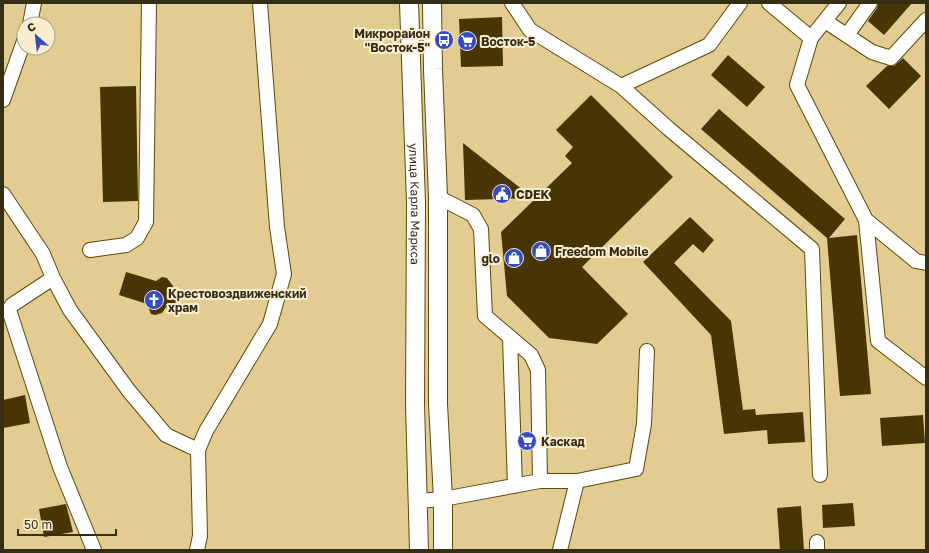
<svg xmlns="http://www.w3.org/2000/svg" width="929" height="553" font-family="'Golos Text',sans-serif">
	<rect width="100%" height="100%" fill="#e3cc91"/>
	<path fill="#473603" d="M 878,3 L 912,3 L 884,35 L 868,21 L 877,8 Z
		M 502,17 L 503,66 L 461,67 L 459,19 Z
		M 728,55 L 765,87 L 747,107 L 711,75 Z
		M 903,58 L 921,76 L 889,109 L 866,86 L 887,66 L 894,66 Z
		M 136,86 L 138,201 L 103,202 L 100,87 Z
		M 591,95 L 673,177 L 582,267 L 628,314 L 597,344 L 549,338 L 507,296 L 501,232 L 572,163 L 565,156 L 573,147 L 556,130 Z
		M 719,109 L 845,219 L 829,238 L 857,235 L 871,394 L 840,396 L 827,238 L 701,129 Z
		M 463,143 L 533,198 L 465,200 Z
		M 690,217 L 714,240 L 703,253 L 693,244 L 674,263 L 731,321 L 743,410 L 755,409 L 756,415 L 803,412 L 805,442 L 768,444 L 767,430 L 724,434 L 711,335 L 643,262 Z
		M 126,272 L 156,281 L 162,277 L 167,278 L 173,286 L 171,293 L 177,296 L 178,300 L 175,306 L 166,307 L 162,313 L 155,315 L 151,314 L 147,304 L 119,295 Z
		M 25,395 L 30,423 L 3,428 L 3,400 Z
		M 923,415 L 925,443 L 882,446 L 880,418 Z
		M 853,503 L 855,526 L 823,528 L 822,505 Z
		M 66,504 L 73,532 L 44,537 L 39,509 Z
		M 801,506 L 804,550 L 780,550 L 777,508 Z"/>
	<g fill="none" stroke-linecap="round" stroke-linejoin="round">
		<defs>
			<path id="minor" d="M 512,3 L 530,30 L 621,86 L 669,129 L 812,249 L 820,475
				M 769,3 L 811,38 L 797,85 L 866,220 L 878,341 L 926,378
				M 825,21 L 872,52 L 891,58 L 926,20
				M 30,24 L 34,3
				M 847,35 L 870,3
				M 811,38 L 839,3
				M 621,86 L 709,45 L 740,3
				M 3,100 L 24,41
				M 3,194 L 43,254 L 53,278 L 70,310 L 129,391 L 166,435 L 198,450
				M 438,197 L 473,215 L 481,229 L 485,316 L 531,355 L 538,370 L 540,481
				M 866,220 L 916,261 L 926,263
				M 90,250 L 126,245 L 137,238 L 146,222 L 149,3
				M 53,278 L 12,305 L 9,310 L 60,467 L 94,550
				M 510,338 L 515,486
				M 418,501 L 443,499 L 540,481 L 577,481 L 636,469 L 644,424 L 647,351
				M 817,542 L 817,550
				M 197,550 L 200,536 L 198,450 L 206,431 L 270,324 L 284,274 L 277,227 L 260,3
				M 560,550 L 577,481"/>
			<g id="major">
				<path id="s1" d="M 409,3 L 416,203 L 415,404 L 419,550"/>
				<path d="M 432,3 L 433,69 L 438,197 L 438,404 L 443,499 L 443,550"/>
			</g>
		</defs>
		<use href="#minor" stroke="#5d4908" stroke-width="16"/>
		<use href="#major" stroke="#5d4908" stroke-width="20"/>
		<use href="#minor" stroke="#fff" stroke-width="14"/>
		<use href="#major" stroke="#fff" stroke-width="18"/>
	</g>
	<defs>
		<symbol id="bus-disc" viewBox="-11 -11 22 22"><circle r="9.5" fill="#344cbd" stroke="#faeed1"/><path d="M-5-6H5V4H4V6H2V4H-2V6H-4V4H-5ZM-3.5-4V0h7V-4ZM-3.5 1.2v1.5H-2V1.2ZM2 1.2v1.5H3.5V1.2Z" fill="#fff"/></symbol>
		<symbol id="supermarket-disc" viewBox="-11 -11 22 22"><circle r="9.5" fill="#344cbd" stroke="#faeed1"/><path d="M-6-5.5h2.5l.6 2H6L4.5 2H-2.5L-4.4-4H-6ZM-1.5 3.2a1.3 1.3 0 1 0 .1 0ZM3 3.2a1.3 1.3 0 1 0 .1 0Z" fill="#fff"/></symbol>
		<symbol id="civic-disc" viewBox="-11 -11 22 22"><circle r="9.5" fill="#344cbd" stroke="#faeed1"/><path d="M-.6-6.5H3V-4.5H.6V-3L4-1V1h2V6H-6V1h2V-1L-.6-3ZM-1.2 2.5V6h2.4V2.5Z" fill="#fff"/></symbol>
		<symbol id="shop-disc" viewBox="-11 -11 22 22"><circle r="9.5" fill="#344cbd" stroke="#faeed1"/><path d="M-5-2.5h2.3a2.7 3.5 0 0 1 5.4 0H5L5.5 6h-11ZM-1.5-2.5h3a1.5 2.3 0 0 0-3 0Z" fill="#fff"/></symbol>
		<symbol id="church-disc" viewBox="-11 -11 22 22"><circle r="9.5" fill="#344cbd" stroke="#faeed1"/><path d="M-1.2-6h2.4v3.5h3.3v2.4h-3.3V6h-2.4V-.1h-3.3v-2.4h3.3Z" fill="#fff"/></symbol>
	</defs>
	<g fill-rule="evenodd">
		<use href="#bus-disc" x="433" y="29" width="22" height="22"/>
		<use href="#supermarket-disc" x="456" y="30" width="22" height="22"/>
		<use href="#civic-disc" x="491" y="183" width="22" height="22"/>
		<use href="#shop-disc" x="530" y="240" width="22" height="22"/>
		<use href="#shop-disc" x="503" y="247" width="22" height="22"/>
		<use href="#church-disc" x="143" y="289" width="22" height="22"/>
		<use href="#supermarket-disc" x="516" y="430" width="22" height="22"/>
	</g>
	<g text-anchor="middle" dominant-baseline="central" stroke-width="4" stroke-linejoin="round" paint-order="stroke">
		<g font-size="12" font-weight="bold" fill="#362d15" stroke="#faeed1" text-anchor="start">
			<text x="430" y="33" text-anchor="end">Микрорайон<tspan x="430" dy="14">"Восток-5"</tspan></text>
			<text x="481" y="41">Восток-5</text>
			<text x="516" y="194">CDEK</text>
			<text x="555" y="251">Freedom Mobile</text>
			<text x="500" y="258" text-anchor="end">glo</text>
			<text x="168" y="293">Крестовоздвиженский<tspan x="168" dy="14">храм</tspan></text>
			<text x="541" y="441">Каскад</text>
		</g>
		<g font-size="12" fill="#362d15" stroke="#faeed1">
			<text stroke="none"><textPath href="#s1" startOffset="201">улица Карла Маркса</textPath></text>
		</g>
	</g>
	<rect width="929" height="553" fill="none" stroke="#362d15" stroke-width="8"/>
	<g transform="translate(36 36) rotate(332)"><circle r="19" fill="#faeed1" stroke="#aca186"/>
	<path d="M0-3L7 15L0 10L-7 15Z" fill="#344cbd"/>
	<text y="-6" font-size="11" font-weight="bold" text-anchor="middle" fill="#362d15">С</text>
	</g>
	<path d="M18 529v6h98v-6" fill="none" stroke="#362d15" stroke-width="2"/>
	<text x="24" y="529" font-size="12" fill="#362d15" stroke="#faeed1" stroke-width="3" paint-order="stroke">50 m</text>
</svg>
